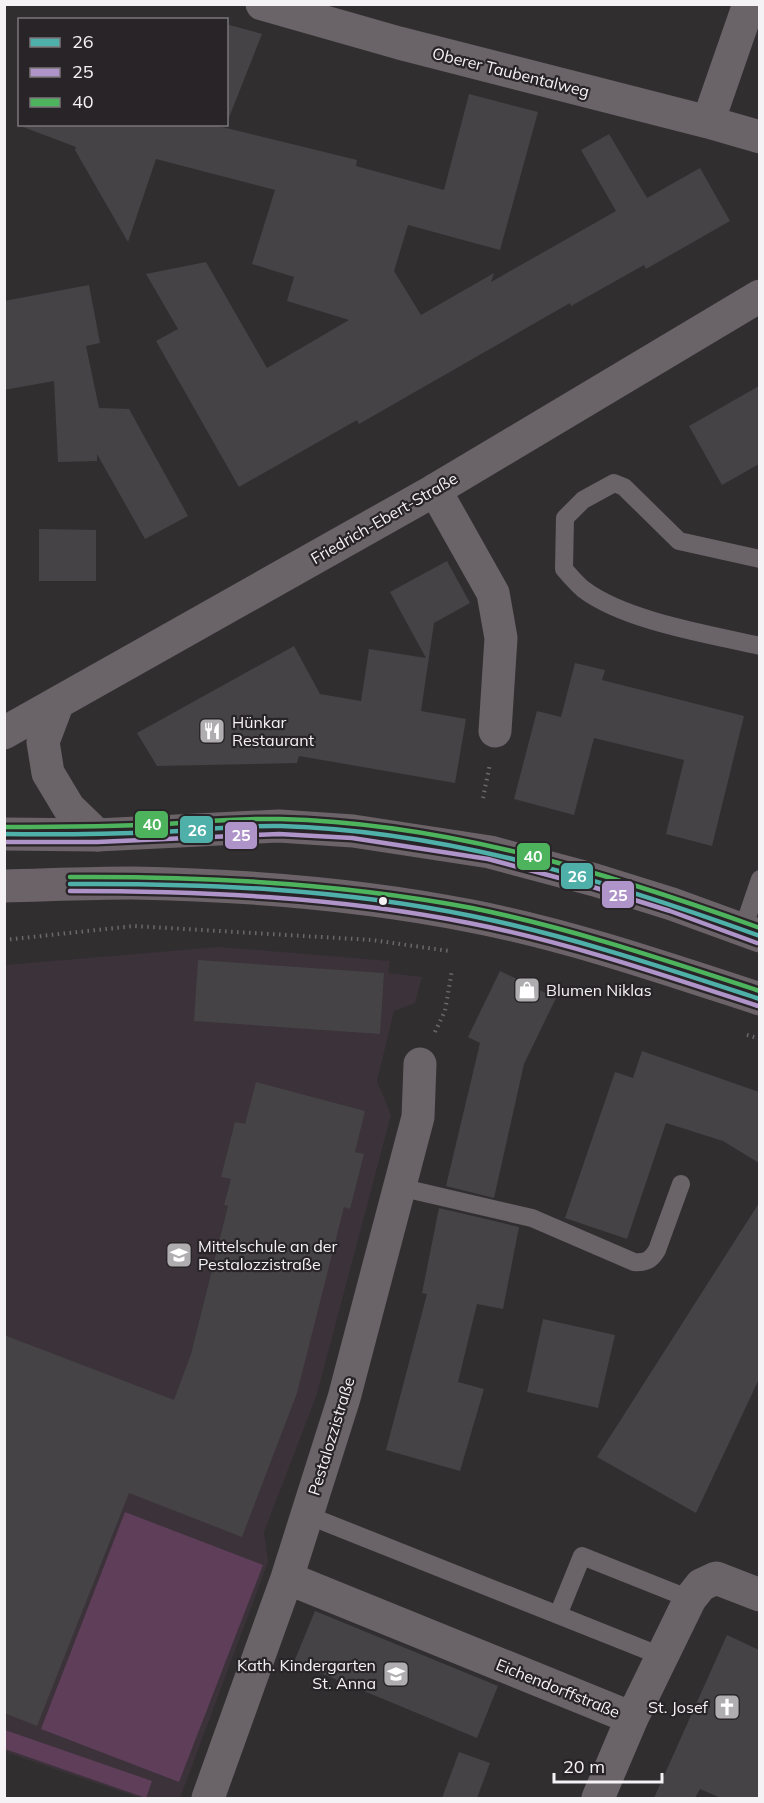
<svg xmlns="http://www.w3.org/2000/svg" width="764" height="1803" font-family="Mulish,sans-serif">
	<rect width="100%" height="100%" fill="#312e30"/>
	<path fill="#3b323a" d="M 219,947 L 390,961 L 388,973 L 422,977 L 415,1003 L 394,1011 L 377,1081 L 391,1115 L 317,1394 L 264,1532 L 268,1562 L 180,1798 L 140,1798 L 5,1752 L 5,965 Z"/>
	<path fill="#5f3e5a" d="M 125,1512 L 263,1565 L 179,1782 L 41,1729 Z
		M 5,1730 L 152,1781 L 146,1798 L 5,1749 Z"/>
	<path fill="#454345" d="M 226,24 L 262,34 L 228,120 L 226,119 Z
		M 469,94 L 538,112 L 500,250 L 408,225 L 394,271 L 421,315 L 494,273 L 491,282 L 616,211 L 581,150 L 609,134 L 647,198 L 700,168 L 730,221 L 646,269 L 644,265 L 571,306 L 570,303 L 359,424 L 357,420 L 239,487 L 156,341 L 178,329 L 146,274 L 206,262 L 267,368 L 349,320 L 287,301 L 294,277 L 252,264 L 275,190 L 156,159 L 128,242 L 75,150 L 76,147 L 23,127 L 23,124 L 210,124 L 357,160 L 356,166 L 444,190 Z
		M 89,285 L 100,343 L 86,346 L 99,408 L 129,409 L 188,516 L 145,539 L 97,454 L 97,461 L 58,462 L 54,381 L 4,390 L 4,301 Z
		M 759,386 L 759,464 L 722,485 L 689,426 Z
		M 39,529 L 96,530 L 96,581 L 39,581 Z
		M 447,561 L 470,603 L 434,623 L 421,711 L 466,719 L 455,783 L 299,756 L 297,763 L 157,766 L 137,733 L 294,646 L 320,694 L 361,701 L 369,649 L 426,658 L 390,592 Z
		M 575,663 L 605,670 L 602,680 L 744,716 L 712,846 L 666,834 L 684,760 L 594,738 L 574,815 L 514,799 L 537,711 L 561,717 Z
		M 198,960 L 384,973 L 380,1034 L 194,1021 Z
		M 500,971 L 556,998 L 524,1064 L 494,1198 L 446,1186 L 480,1043 L 468,1037 Z
		M 642,1051 L 759,1092 L 759,1163 L 723,1141 L 666,1123 L 627,1239 L 565,1218 L 615,1072 L 633,1078 Z
		M 256,1082 L 365,1111 L 355,1152 L 364,1154 L 350,1209 L 344,1207 L 297,1393 L 242,1537 L 129,1493 L 37,1726 L 4,1713 L 4,1335 L 174,1400 L 191,1354 L 228,1206 L 224,1205 L 231,1179 L 221,1177 L 235,1122 L 245,1124 Z
		M 759,1203 L 759,1379 L 696,1513 L 597,1457 Z
		M 439,1208 L 519,1227 L 503,1309 L 477,1304 L 458,1382 L 484,1389 L 460,1471 L 386,1450 L 427,1294 L 422,1293 Z
		M 543,1319 L 615,1335 L 598,1408 L 527,1392 Z
		M 315,1611 L 498,1686 L 477,1738 L 294,1662 Z
		M 727,1635 L 759,1650 L 759,1798 L 721,1798 L 700,1789 L 695,1798 L 654,1798 Z
		M 459,1752 L 490,1763 L 477,1798 L 442,1798 Z"/>
	<g fill="none" stroke-linecap="round" stroke-linejoin="round">
		<path stroke="#6c696c" stroke-width="4" stroke-dasharray="1.5 4.5" stroke-linecap="butt" d="M 483,798 L 490,764
			M 4,940 L 134,926 L 372,940 L 449,951
			M 435,1032 L 445,1011 L 452,970
			M 747,1035 L 760,1039"/>
		<path stroke="#6a6368" stroke-width="18" d="M 760,559 L 679,541 L 624,487 L 614,483 L 583,500 L 565,518 L 564,569 C 570,576 576,583 583,589 C 625,621 708,634 760,646
			M 743,929 L 760,879
			M 399,1187 L 532,1218 L 634,1262 C 646,1263 651,1260 657,1250 L 681,1184
			M 307,1515 L 661,1656
			M 558,1615 L 582,1556 L 690,1599"/>
		<path stroke="#6a6368" stroke-width="33" d="M 262,4 L 399,43 L 708,122 L 760,137
			M 708,122 L 749,4
			M 435,490 L 493,593 L 501,638 L 495,731
			M 287,1578 L 632,1718
			M 208,1798 L 287,1578 L 344,1398 L 418,1117 L 420,1064
			M 598,1798 L 632,1718 L 690,1599 L 701,1585 L 716,1578 L 760,1595"/>
		<path stroke="#6a6368" stroke-width="33" d="M 57,705 L 43,742 L 48,773 L 69,808 L 97,835
			M 4,733 L 435,490 L 760,296"/>
		<path stroke="#6b6368" stroke-width="33" d="M 4,834 L 97,835 L 279,826 L 353,831 L 490,852 L 595,880 L 672,904 L 760,936
			M 4,886 C 47,885 90,883 132,883 C 245,885 360,894 471,916 C 569,935 665,968 760,999"/>
		<defs>
			<path id="bus-1" d="M 4,834 C 58,835 110,834 163,832 C 202,830 242,825 281,826 C 446,831 605,880 760,936
				M 70,884 C 204,883 341,889 472,916 C 570,936 665,968 760,999"/>
			<path id="bus-2" d="M 4,842 L 97,842 L 279,834 L 352,838 L 488,859 L 593,887 L 670,911 L 757,943
				M 70,891 C 203,891 338,897 469,923 C 567,942 663,975 758,1006"/>
			<path id="bus-3" d="M 4,827 C 57,827 110,827 163,824 C 202,822 242,818 280,819 C 446,823 605,872 760,928
				M 70,877 C 204,876 340,883 472,908 C 570,928 665,960 760,991"/>
		</defs>
		<use href="#bus-1" stroke="#282427" stroke-width="9"/>
		<use href="#bus-2" stroke="#282427" stroke-width="9"/>
		<use href="#bus-3" stroke="#282427" stroke-width="9"/>
		<use href="#bus-1" stroke="#4fafa9" stroke-width="4.5"/>
		<use href="#bus-2" stroke="#af94c9" stroke-width="4.5"/>
		<use href="#bus-3" stroke="#4db45d" stroke-width="4.5"/>
	</g>
	<defs>
		<symbol id="restaurant-square" viewBox="-11 -11 22 22"><rect x="-9" y="-9" width="18" height="18" rx="4" fill="#b0adb0" stroke="#282427"/><path d="M-5-6h1v4h1v-4h1v4h1v-4h1v5L-1.5 .5V6h-2V.5L-5-1ZM5-6V6H3V1.5H1.5Q1.5-4 5-6Z" fill="#fff"/></symbol>
		<symbol id="shop-square" viewBox="-11 -11 22 22"><rect x="-9" y="-9" width="18" height="18" rx="4" fill="#b0adb0" stroke="#282427"/><path d="M-5-2.5h2.3a2.7 3.5 0 0 1 5.4 0H5L5.5 6h-11ZM-1.5-2.5h3a1.5 2.3 0 0 0-3 0Z" fill="#fff"/></symbol>
		<symbol id="school-square" viewBox="-11 -11 22 22"><rect x="-9" y="-9" width="18" height="18" rx="4" fill="#b0adb0" stroke="#282427"/><path d="M0-5L7-2L0 1L-7-2ZM-4 1L0 2.5L4 1V4Q0 6-4 4Z" fill="#fff"/></symbol>
		<symbol id="church-square" viewBox="-11 -11 22 22"><rect x="-9" y="-9" width="18" height="18" rx="4" fill="#b0adb0" stroke="#282427"/><path d="M-1.2-6h2.4v3.5h3.3v2.4h-3.3V6h-2.4V-.1h-3.3v-2.4h3.3Z" fill="#fff"/></symbol>
	</defs>
	<g fill-rule="evenodd">
		<use href="#restaurant-square" x="197" y="716" width="30" height="30"/>
		<use href="#shop-square" x="512" y="975" width="30" height="30"/>
		<use href="#school-square" x="164" y="1240" width="30" height="30"/>
		<use href="#school-square" x="381" y="1659" width="30" height="30"/>
		<use href="#church-square" x="712" y="1692" width="30" height="30"/>
	</g>
	<circle fill="#f5f2f5" stroke="#282427" stroke-width="2" cx="383" cy="901" r="5"/>
	<g text-anchor="middle" dominant-baseline="central" stroke-width="4.5" stroke-linejoin="round" paint-order="stroke">
		<g font-size="16" fill="#f5f2f5" stroke="#282427">
			<text transform="translate(511 72) rotate(14)">Oberer Taubentalweg</text>
			<text transform="translate(384 518) rotate(-30)">Friedrich-Ebert-Straße</text>
			<text transform="translate(331 1436) rotate(-73)">Pestalozzistraße</text>
			<text transform="translate(558 1688) rotate(22)">Eichendorffstraße</text>
		</g>
		<g font-size="16" fill="#f5f2f5" stroke="#282427" text-anchor="start">
			<text x="232" y="722">Hünkar<tspan x="232" dy="18">Restaurant</tspan></text>
			<text x="546" y="990">Blumen Niklas</text>
			<text x="198" y="1246">Mittelschule an der<tspan x="198" dy="18">Pestalozzistraße</tspan></text>
			<text x="376" y="1665" text-anchor="end">Kath. Kindergarten<tspan x="376" dy="18">St. Anna</tspan></text>
			<text x="708" y="1707" text-anchor="end">St. Josef</text>
		</g>
	</g>
	<g stroke="#282427" stroke-width="2">
		<rect x="134" y="810" width="35" height="29" rx="6" fill="#4db45d"/>
		<rect x="179" y="815" width="35" height="29" rx="6" fill="#4fafa9"/>
		<rect x="224" y="821" width="34" height="29" rx="6" fill="#af94c9"/>
		<rect x="516" y="842" width="35" height="29" rx="6" fill="#4db45d"/>
		<rect x="560" y="862" width="34" height="28" rx="6" fill="#4fafa9"/>
		<rect x="601" y="880" width="34" height="29" rx="6" fill="#af94c9"/>
	</g>
	<g font-size="16" text-anchor="middle" font-weight="bold" fill="#fff">
		<text x="152" y="830">40</text>
		<text x="197" y="836">26</text>
		<text x="241" y="841">25</text>
		<text x="533" y="862">40</text>
		<text x="577" y="882">26</text>
		<text x="618" y="901">25</text>
	</g>
	<rect width="764" height="1803" fill="none" stroke="#f5f2f5" stroke-width="12"/>
	<rect x="18" y="18" width="210" height="108" fill="#282427" stroke="#7a7679" stroke-width="1.5"/>
	<rect x="30" y="38" width="30" height="9" fill="#4fafa9" stroke="#7a7679" stroke-width="1.5"/>
	<text x="72" y="48" font-size="18" fill="#f5f2f5">26</text>
	<rect x="30" y="68" width="30" height="9" fill="#af94c9" stroke="#7a7679" stroke-width="1.5"/>
	<text x="72" y="78" font-size="18" fill="#f5f2f5">25</text>
	<rect x="30" y="98" width="30" height="9" fill="#4db45d" stroke="#7a7679" stroke-width="1.5"/>
	<text x="72" y="108" font-size="18" fill="#f5f2f5">40</text>
	<path d="M554 1773v9h108v-9" fill="none" stroke="#f5f2f5" stroke-width="3"/>
	<text x="563" y="1773" font-size="18" fill="#f5f2f5" stroke="#282427" stroke-width="4.5" paint-order="stroke">20 m</text>
</svg>
